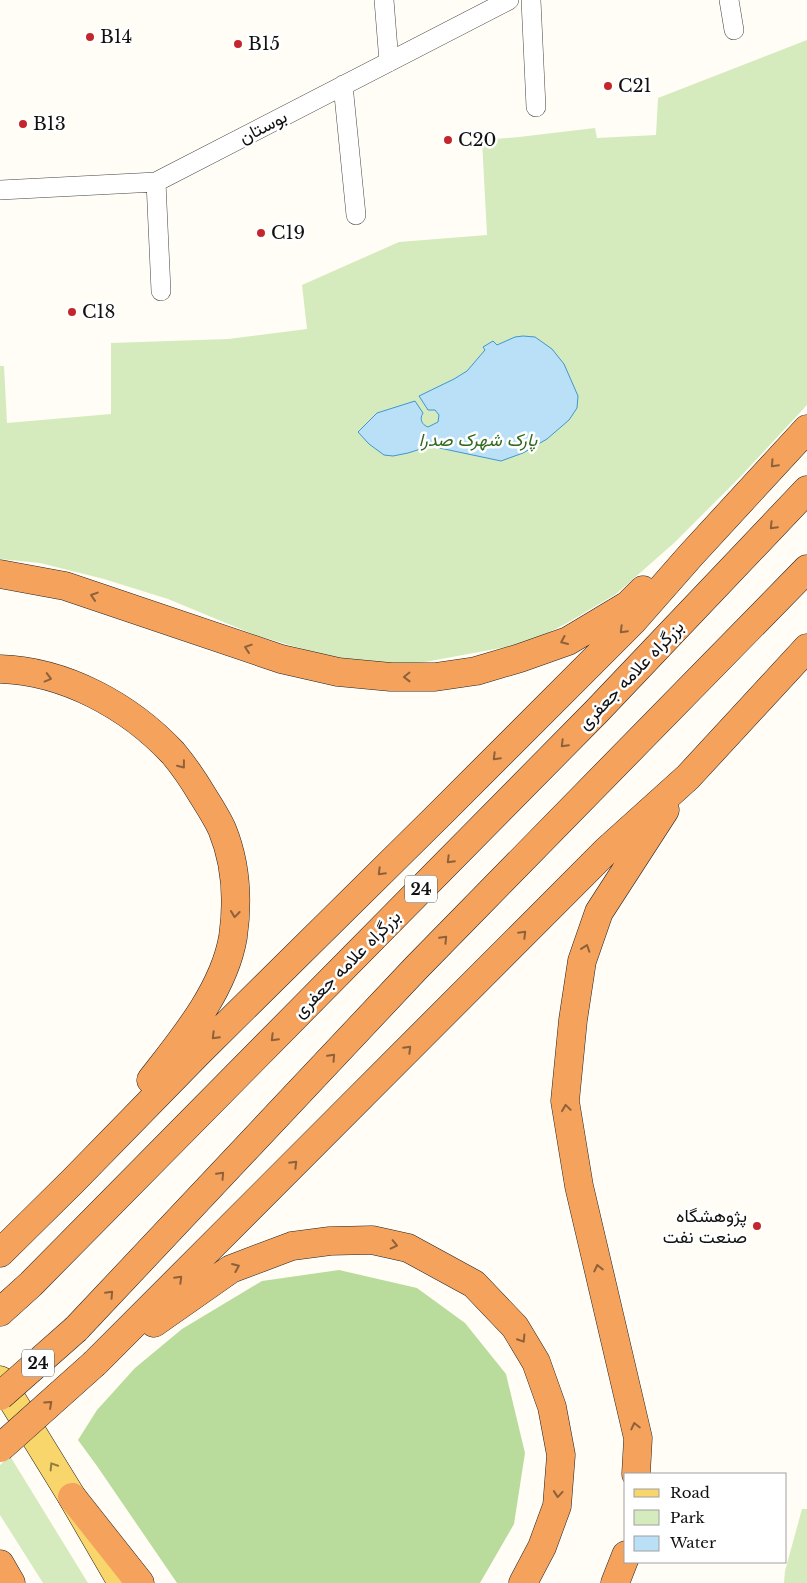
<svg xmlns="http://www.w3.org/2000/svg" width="807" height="1583" font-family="'Libre Baskerville',Vazirmatn,serif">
	<rect width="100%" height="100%" fill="#fffdf5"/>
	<path fill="#d5ebbd" d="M 807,40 L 807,405 L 741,476 L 674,543 L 616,594 L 567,623 L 528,643 L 414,664 L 351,663 L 255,635 L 168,599 L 104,579 L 40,563 L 0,559 L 0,366 L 4,366 L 7,423 L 111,414 L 111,343 L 228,339 L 307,329 L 302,285 L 399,242 L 487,235 L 482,140 L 519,137 L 595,128 L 597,138 L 656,135 L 658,98 Z
		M 10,1456 L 88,1583 L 43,1583 L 0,1515 L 0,1465 Z
		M 802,1509 L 807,1509 L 807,1583 L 784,1583 L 785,1571 Z"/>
	<path fill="#b9dc9c" d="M 339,1270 L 417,1288 L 465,1323 L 506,1374 L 525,1453 L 514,1524 L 480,1583 L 177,1583 L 97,1466 L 78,1440 L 97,1410 L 135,1368 L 182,1329 L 262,1281 Z"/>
	<path fill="#b9e0f7" stroke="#3f96cf" d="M 523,336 L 535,337 L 552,349 L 564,364 L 578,396 L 577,408 L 569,420 L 547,439 L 523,453 L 501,461 L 430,446 L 408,453 L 393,456 L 384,455 L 369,444 L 358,432 L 377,413 L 415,401 L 423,413 C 419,419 422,425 428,427 L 438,422 L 439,415 L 435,410 L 428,410 L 419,396 L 454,379 L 467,371 L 485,350 L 483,347 L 493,341 L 497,345 L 515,337 Z"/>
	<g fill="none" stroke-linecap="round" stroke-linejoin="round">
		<defs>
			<path id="street" d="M 384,0 L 389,62
				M 531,0 L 536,107
				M 729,0 L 734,30
				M 343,85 L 356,215
				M 156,182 L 161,291
				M 0,190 L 156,182 L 509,0"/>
			<path id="primary" d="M 0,1380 L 72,1497 L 122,1583"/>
			<path id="highway" d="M 0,574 L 65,586 L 281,659 L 338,672 L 391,677 L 435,677 L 476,671 L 520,658 L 568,641 L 628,605 L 643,590
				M 0,669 C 65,671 129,706 173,753 C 184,766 194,781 203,796 C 210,807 217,818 222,829 C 236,863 238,902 233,937 C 224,990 183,1039 151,1080
				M 0,1253 L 73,1181 L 198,1053 L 442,812 L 633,621 L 691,555 L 807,429
				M 0,1312 L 31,1284 L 596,712 L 807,490
				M 154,1323 L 231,1269 L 292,1246 L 330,1241 L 372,1240 L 408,1248 L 474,1284 L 515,1327 L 536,1362 L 552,1407 L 561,1455 L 557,1506 L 542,1547 L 523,1583
				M 76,1329 L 416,968 L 807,569
				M 95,1363 L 607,850 L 688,777 L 807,648
				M 636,1474 L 638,1438 L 579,1186 L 565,1101 L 573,1020 L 582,961 L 599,912 L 665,810
				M 72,1497 L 140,1583
				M 0,1564 L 11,1583
				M 615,1583 L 626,1555"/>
		</defs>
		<use href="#street" stroke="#444" stroke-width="20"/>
		<use href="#primary" stroke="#222" stroke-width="29"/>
		<use href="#highway" stroke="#222" stroke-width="29"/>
		<use href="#street" stroke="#fff" stroke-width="19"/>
		<use href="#primary" stroke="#f9d66b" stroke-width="28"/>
		<use href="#highway" stroke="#f5a25d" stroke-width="28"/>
		<defs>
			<path id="highway-bridge" d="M 0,1396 L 76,1329
				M 0,1448 L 95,1363"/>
		</defs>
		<use href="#highway-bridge" stroke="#222" stroke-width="29" stroke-linecap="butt"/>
		<use href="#highway-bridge" stroke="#f5a25d" stroke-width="28"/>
	</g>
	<defs><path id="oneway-chevron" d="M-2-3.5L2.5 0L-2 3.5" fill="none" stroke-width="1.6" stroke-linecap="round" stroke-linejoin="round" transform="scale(1.25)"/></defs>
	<g stroke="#8e613b">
		<use href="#oneway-chevron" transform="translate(774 464) rotate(133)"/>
		<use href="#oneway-chevron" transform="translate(773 526) rotate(134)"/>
		<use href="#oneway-chevron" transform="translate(94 596) rotate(-162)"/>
		<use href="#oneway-chevron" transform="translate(623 630) rotate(135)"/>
		<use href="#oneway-chevron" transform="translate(564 641) rotate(156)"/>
		<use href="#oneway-chevron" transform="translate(248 648) rotate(-161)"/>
		<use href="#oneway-chevron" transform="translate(407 677) rotate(179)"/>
		<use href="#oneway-chevron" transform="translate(48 678) rotate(15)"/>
		<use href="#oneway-chevron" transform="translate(564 744) rotate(135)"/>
		<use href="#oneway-chevron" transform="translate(496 757) rotate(135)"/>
		<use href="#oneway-chevron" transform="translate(182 765) rotate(52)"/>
		<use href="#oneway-chevron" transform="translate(450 860) rotate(135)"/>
		<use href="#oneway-chevron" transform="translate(381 872) rotate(135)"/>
		<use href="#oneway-chevron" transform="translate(235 914) rotate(96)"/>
		<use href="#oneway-chevron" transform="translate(523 934) rotate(-45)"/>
		<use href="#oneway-chevron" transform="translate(444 939) rotate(-46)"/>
		<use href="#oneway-chevron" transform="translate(586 948) rotate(-71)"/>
		<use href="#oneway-chevron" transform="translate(215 1036) rotate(135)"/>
		<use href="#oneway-chevron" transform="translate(274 1038) rotate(135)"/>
		<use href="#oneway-chevron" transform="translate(408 1049) rotate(-45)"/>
		<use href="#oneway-chevron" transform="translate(332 1057) rotate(-47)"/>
		<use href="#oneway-chevron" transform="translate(566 1108) rotate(-98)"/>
		<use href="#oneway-chevron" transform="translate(294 1164) rotate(-45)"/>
		<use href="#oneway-chevron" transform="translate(221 1175) rotate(-47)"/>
		<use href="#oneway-chevron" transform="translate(394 1245) rotate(13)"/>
		<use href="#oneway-chevron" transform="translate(236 1267) rotate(-23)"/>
		<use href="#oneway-chevron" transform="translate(598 1268) rotate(-103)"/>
		<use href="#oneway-chevron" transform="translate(179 1279) rotate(-45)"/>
		<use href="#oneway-chevron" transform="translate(110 1294) rotate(-47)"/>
		<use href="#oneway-chevron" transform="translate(522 1339) rotate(58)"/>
		<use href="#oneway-chevron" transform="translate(49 1404) rotate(-42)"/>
		<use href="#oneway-chevron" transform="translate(635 1426) rotate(-103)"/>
		<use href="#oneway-chevron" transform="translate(558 1494) rotate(95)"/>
	</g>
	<use stroke="#917d42" href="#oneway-chevron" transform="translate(53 1466) rotate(-122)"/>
	<g fill="#c4262e" stroke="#fff" stroke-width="2">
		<circle cx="90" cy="37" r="5"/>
		<circle cx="238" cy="44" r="5"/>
		<circle cx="608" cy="86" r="5"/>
		<circle cx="23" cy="124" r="5"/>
		<circle cx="448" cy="140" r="5"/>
		<circle cx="261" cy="233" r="5"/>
		<circle cx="72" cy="312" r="5"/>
		<circle cx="757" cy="1226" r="5"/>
	</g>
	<g text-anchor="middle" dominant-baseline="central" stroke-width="5" stroke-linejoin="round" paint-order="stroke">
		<g fill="#fff" stroke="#585858" stroke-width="1">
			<rect x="405" y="875.5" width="32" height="27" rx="4"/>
			<rect x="22" y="1349.5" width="32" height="27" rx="4"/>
		</g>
		<g font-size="16" font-weight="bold" fill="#111">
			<text x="421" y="889">24</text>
			<text x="38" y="1363">24</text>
		</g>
		<g font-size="18" fill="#111" stroke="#fff" text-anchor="start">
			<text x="100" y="37">B14</text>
			<text x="248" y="44">B15</text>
			<text x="618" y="86">C21</text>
			<text x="33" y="124">B13</text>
			<text x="458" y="140">C20</text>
			<text x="271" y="233">C19</text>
			<text x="82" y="312">C18</text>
			<text x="747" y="1216" text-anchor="end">پژوهشگاه<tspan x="747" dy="21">صنعت نفت</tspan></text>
		</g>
		<g font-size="18" fill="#111" stroke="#fff">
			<text transform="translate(263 127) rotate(-27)">بوستان</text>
			<text transform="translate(631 675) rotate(-46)">بزرگراه علامه جعفری</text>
			<text transform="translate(347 964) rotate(-45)">بزرگراه علامه جعفری</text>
		</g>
		<g font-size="18" font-style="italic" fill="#2f6b1f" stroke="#fff">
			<text x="478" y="440">پارک شهرک صدرا</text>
		</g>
	</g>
	<rect x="624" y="1473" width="162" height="90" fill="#ffffff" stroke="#a0a0a0"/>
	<rect x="634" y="1489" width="25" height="8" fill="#f9d66b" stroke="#a0a0a0"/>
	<text x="670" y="1498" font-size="15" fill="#111111">Road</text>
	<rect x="634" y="1510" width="25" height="15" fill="#d5ebbd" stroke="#a0a0a0"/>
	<text x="670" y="1523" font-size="15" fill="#111111">Park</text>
	<rect x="634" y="1536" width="25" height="15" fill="#b9e0f7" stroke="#a0a0a0"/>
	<text x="670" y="1548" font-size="15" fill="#111111">Water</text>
</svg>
